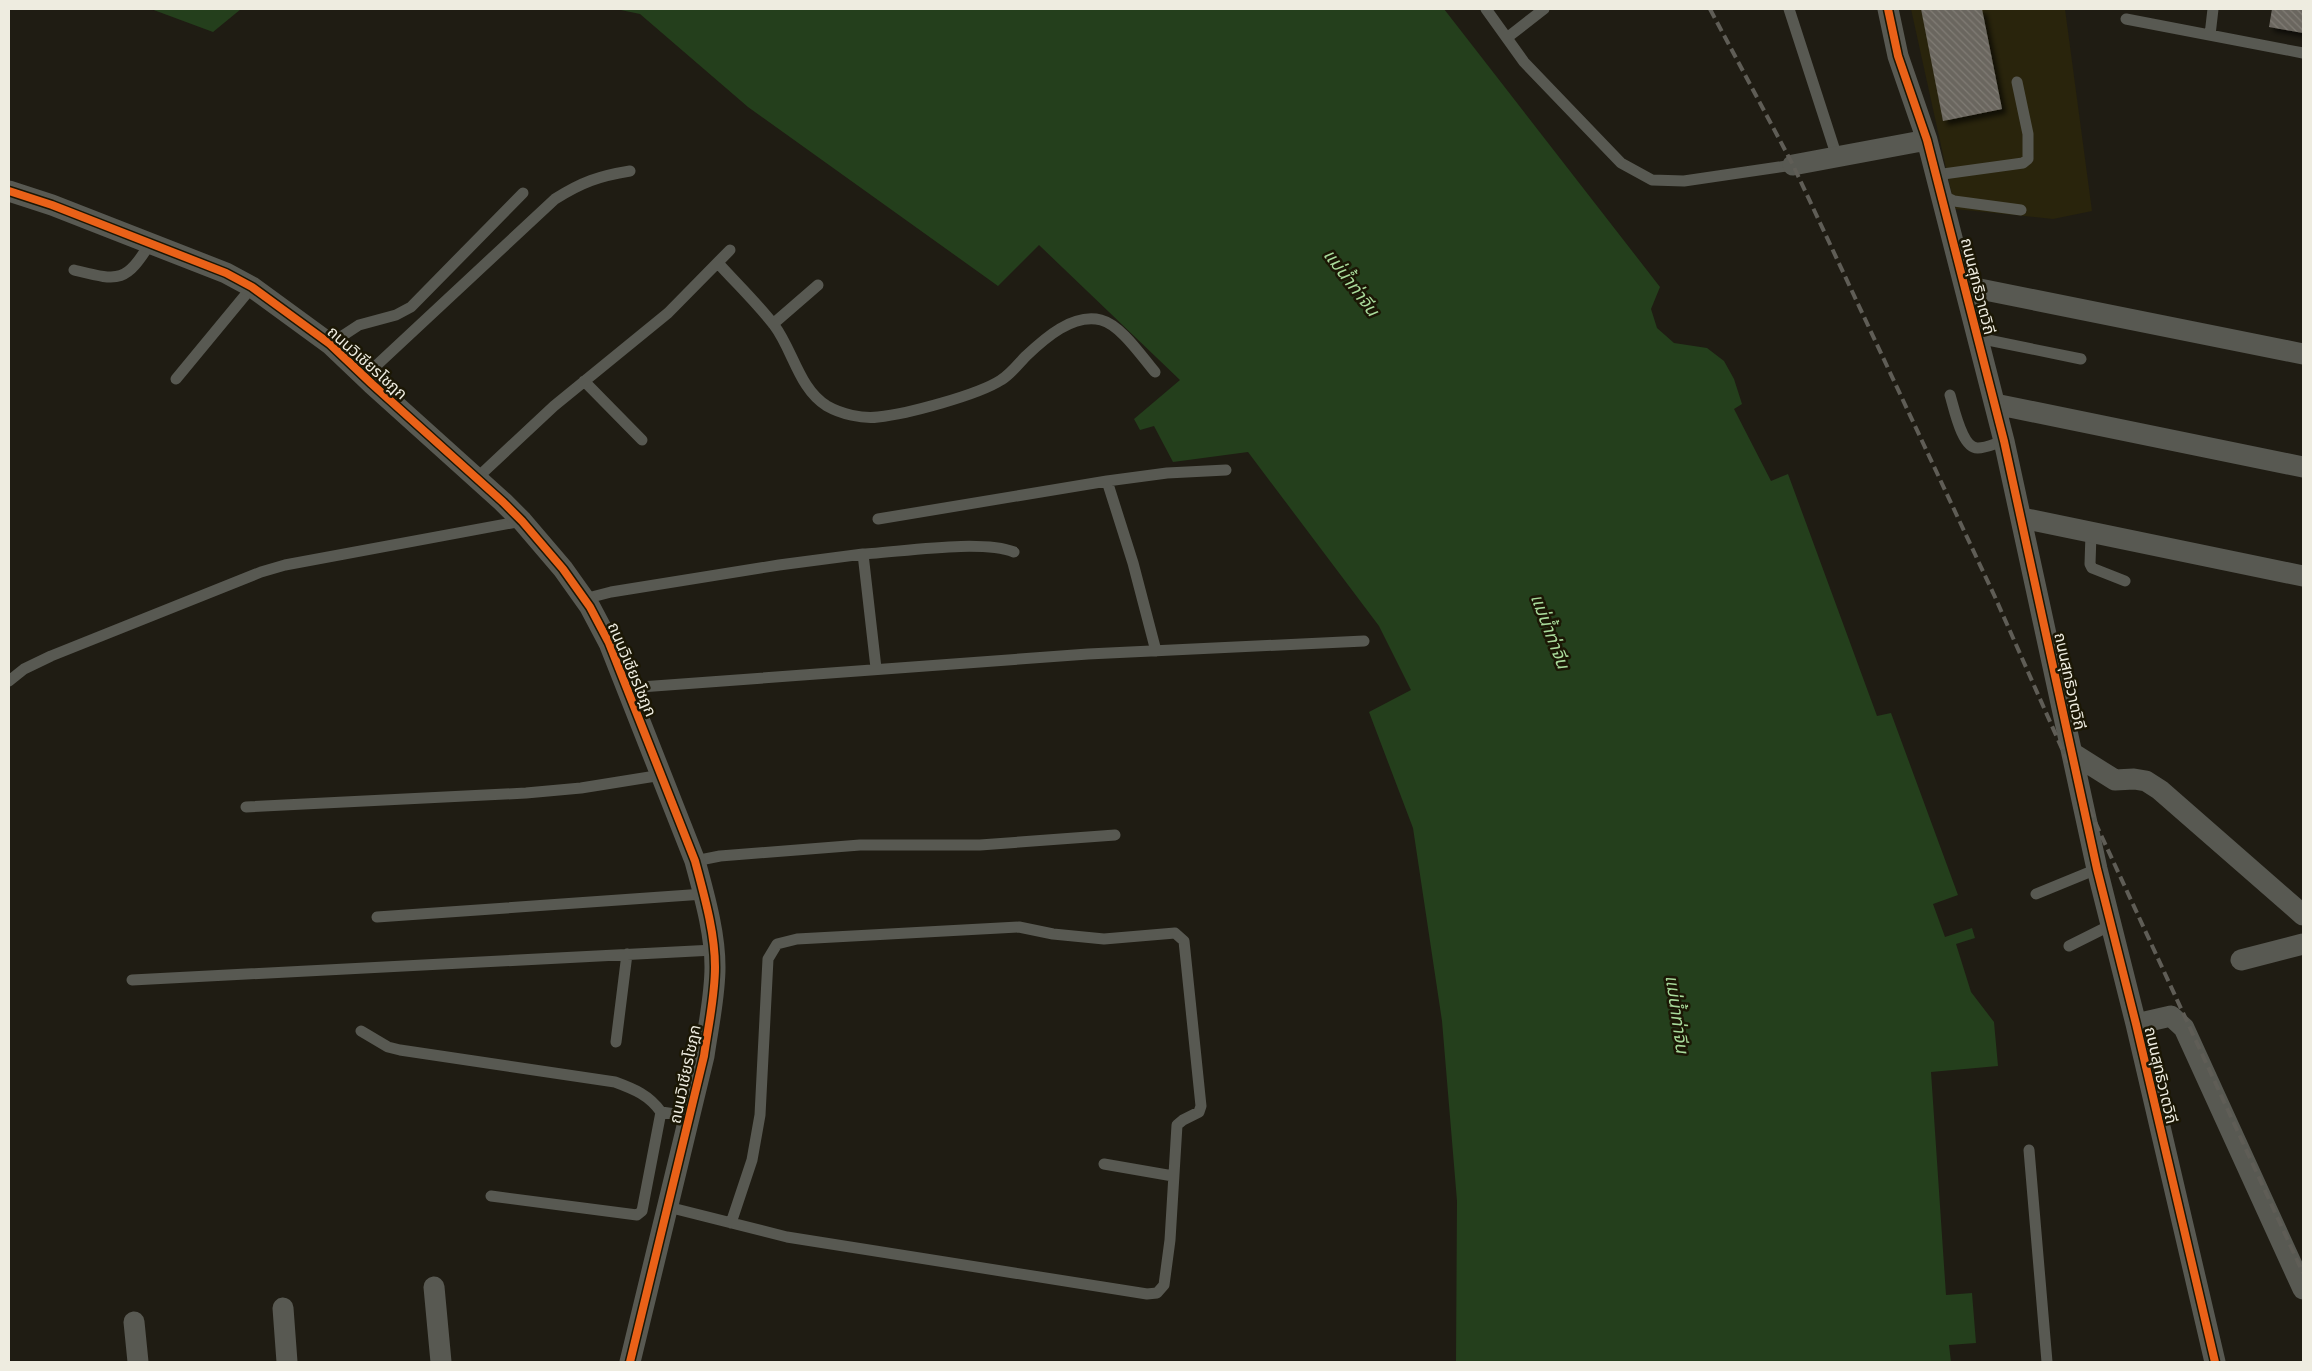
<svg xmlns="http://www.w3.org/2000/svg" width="2312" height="1371" font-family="'Exo 2','Noto Sans Thai',sans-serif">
	<defs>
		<pattern id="building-back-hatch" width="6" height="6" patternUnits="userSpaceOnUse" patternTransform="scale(1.25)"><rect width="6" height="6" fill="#6a665e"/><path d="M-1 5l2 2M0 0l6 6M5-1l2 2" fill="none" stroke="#807c75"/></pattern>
		<filter id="shadow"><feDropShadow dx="4.5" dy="4.5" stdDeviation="2.5" flood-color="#0009"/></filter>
	</defs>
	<rect width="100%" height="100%" fill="#1f1c13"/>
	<path fill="#29240c" d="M 1911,9 L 2065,9 L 2092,211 L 2053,219 L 1955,209 Z"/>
	<path fill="#243f1c" d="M 151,9 L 241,9 L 213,32 Z
		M 616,9 L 1444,9 L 1660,287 L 1651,309 L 1657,328 L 1674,343 L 1707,348 L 1724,361 L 1734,379 L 1742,404 L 1734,409 L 1771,481 L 1788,474 L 1877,716 L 1891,713 L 1958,895 L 1933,904 L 1945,937 L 1972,928 L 1975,938 L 1956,944 L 1971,992 L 1994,1022 L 1998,1066 L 1931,1072 L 1946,1295 L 1972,1293 L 1976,1343 L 1949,1345 L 1951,1362 L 1456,1362 L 1457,1201 L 1442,1021 L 1413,828 L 1369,712 L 1411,690 L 1379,626 L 1248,452 L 1173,462 L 1154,426 L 1140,430 L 1134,419 L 1180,380 L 1039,245 L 998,286 L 748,107 L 640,14 Z"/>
	<path fill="url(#building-back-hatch)" filter="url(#shadow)" d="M 1921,9 L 1982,9 L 2002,109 L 1943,121 Z
		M 2272,9 L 2303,9 L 2303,33 L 2269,27 Z"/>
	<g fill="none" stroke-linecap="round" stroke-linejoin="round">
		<path stroke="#585952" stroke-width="11" d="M 1486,9 L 1524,62 L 1621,163 L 1652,180 L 1684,181 L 1793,165
			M 1789,9 L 1837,157
			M 2126,19 L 2303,53
			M 2210,35 L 2213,9
			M 1508,37 L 1544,9
			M 1936,175 L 2023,163 L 2028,159 L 2028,134 L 2017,82
			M 1941,195 L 1954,201 L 2021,210
			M 718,263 C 736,283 757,303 774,325 C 793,350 799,389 827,406 C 841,414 862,419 878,417 C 907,414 978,395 1001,380 C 1011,374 1018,364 1026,356 C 1045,338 1073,313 1101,320 C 1121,325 1142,357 1155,372
			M 74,270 C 119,281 125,284 151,242
			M 773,324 L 818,285
			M 1978,338 L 2081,359
			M 330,344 L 359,325 L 396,315 L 411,307 L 523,193
			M 364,377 L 555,199 C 582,182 599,176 630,171
			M 176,379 L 252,287
			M 584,381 L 642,440
			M 1950,395 C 1954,408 1962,449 1978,448 C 1986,448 1996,443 2004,441
			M 477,478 L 554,406 L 668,313 L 730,250
			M 1107,481 L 1167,473 L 1226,470
			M 878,519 L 1107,481 L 1133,563 L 1156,651
			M 2091,534 L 2090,564 L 2092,568 L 2125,581
			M 863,554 C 901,552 980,539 1014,552
			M 584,599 L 611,592 L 779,565 L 863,554 L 876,668
			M 9,681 L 24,669 L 51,656 L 261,572 L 285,565 L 522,521
			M 627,688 L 1088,654 L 1364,641
			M 246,807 L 526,793 L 581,788 L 662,775
			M 695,861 L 720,856 L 860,845 L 980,845 L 1115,835
			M 2036,894 L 2097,869
			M 377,917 L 704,894
			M 2069,946 L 2111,925
			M 132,980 L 714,950
			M 361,1031 L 388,1047 L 400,1050 L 615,1082 C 634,1089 649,1095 661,1112
			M 616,1042 L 627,954
			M 2029,1150 L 2047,1362
			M 1104,1164 L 1173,1176
			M 491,1196 L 637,1215 L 642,1211 L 661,1112 L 690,1116
			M 668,1207 L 787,1237 L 1147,1294 L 1157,1293 L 1164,1285 L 1170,1240 L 1177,1125 L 1183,1120 L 1199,1112 L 1201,1106 L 1184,941 L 1175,933 L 1104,939 L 1053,934 L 1019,927 L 797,939 L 777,944 L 768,959 L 760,1115 L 752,1160 L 731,1223"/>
		<path stroke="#585952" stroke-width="21" d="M 1888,9 L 1898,56 L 1927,140 L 2004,441 L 2097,869 L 2136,1024 L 2215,1362
			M 1793,165 L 1927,140
			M 9,191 L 52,205 L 226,273 L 252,287 L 330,344 L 372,384 L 503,502 L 522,521 L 563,569 L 590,607 L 609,643 L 695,861 C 704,895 715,932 715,967 C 715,997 708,1027 704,1056 L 630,1362
			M 1965,286 L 2303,354
			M 1995,404 L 2303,467
			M 2022,518 L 2303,576
			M 2072,753 L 2115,780 L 2134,779 L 2146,781 L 2160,790 L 2303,915
			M 2241,960 L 2303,944
			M 2136,1024 L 2171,1016 L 2184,1028 L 2303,1289
			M 434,1287 L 441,1362
			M 283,1308 L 287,1362
			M 134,1322 L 138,1362"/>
		<path stroke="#5f5d56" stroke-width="4" stroke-dasharray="10 5" stroke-linecap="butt" d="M 1710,9 L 1793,165 L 1995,597 L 2078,785 L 2303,1273"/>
		<defs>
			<path id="cycleway" d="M 1888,9 L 1898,56 L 1927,140 L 2004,441 L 2097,869 L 2136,1024 L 2215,1362
				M 9,191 L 52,205 L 226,273 L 252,287 L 330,344 L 372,384 L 503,502 L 522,521 L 563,569 L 590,607 L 609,643 L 695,861 C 704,895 715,932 715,967 C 715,997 708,1027 704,1056 L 630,1362"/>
		</defs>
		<use href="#cycleway" stroke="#1b1705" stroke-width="11"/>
		<use href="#cycleway" stroke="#ea6118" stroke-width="8"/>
	</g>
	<g text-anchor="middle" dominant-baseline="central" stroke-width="5" stroke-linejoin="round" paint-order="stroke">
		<g font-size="16" fill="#eeece0" stroke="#1b1705">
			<text transform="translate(1979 286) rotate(76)">ถนนสุทธิวาตวิถี</text>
			<text transform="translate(368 362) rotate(42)">ถนนวิเชียรโชฎก</text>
			<text transform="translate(633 669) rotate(67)">ถนนวิเชียรโชฎก</text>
			<text transform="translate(2071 681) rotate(78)">ถนนสุทธิวาตวิถี</text>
			<text transform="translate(684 1074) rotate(-78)">ถนนวิเชียรโชฎก</text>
			<text transform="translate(2162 1075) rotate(77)">ถนนสุทธิวาตวิถี</text>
		</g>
		<g font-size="18" font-style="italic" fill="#a9db9b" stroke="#1b1705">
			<text transform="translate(1352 282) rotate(53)">แม่น้ำท่าจีน</text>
			<text transform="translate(1551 631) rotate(69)">แม่น้ำท่าจีน</text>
			<text transform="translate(1678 1014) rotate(82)">แม่น้ำท่าจีน</text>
		</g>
	</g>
	<rect width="2312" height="1371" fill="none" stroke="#eeece0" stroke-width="20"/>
</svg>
